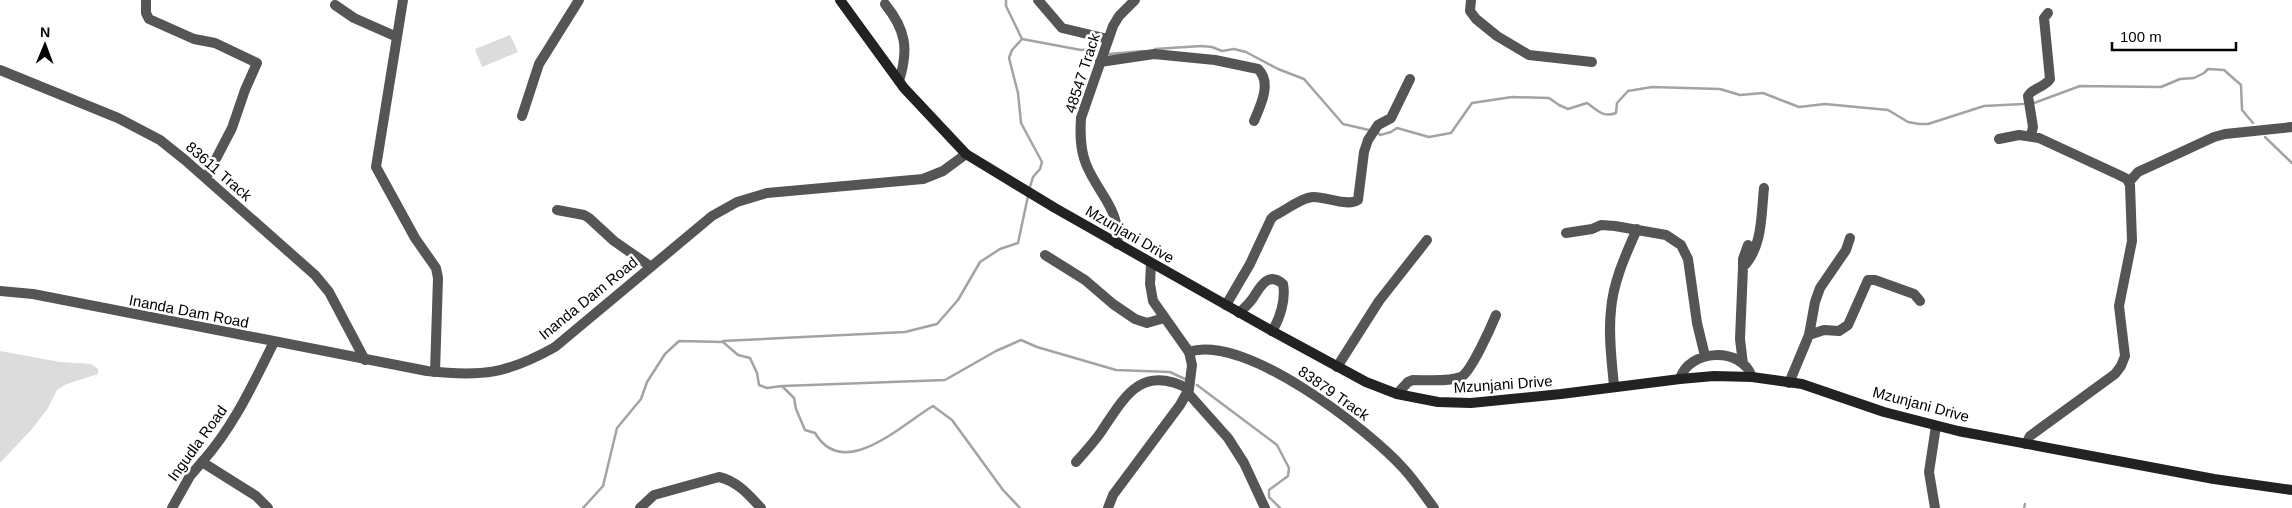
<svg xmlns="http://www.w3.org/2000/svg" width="2292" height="508" font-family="Arial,sans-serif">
	<rect width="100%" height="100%" fill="#fff"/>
	<path fill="#dcdcdc" d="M 510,35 L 518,52 L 482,67 L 475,49 Z
		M 0,351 L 60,362 L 91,364 L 98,369 L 98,374 L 67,384 L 57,390 L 48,408 L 32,429 L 0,463 Z"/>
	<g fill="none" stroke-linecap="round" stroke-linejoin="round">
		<path stroke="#a3a3a3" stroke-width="2.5" d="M 1006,0 L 1006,6 L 1022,39 L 1012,50 L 1009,58 L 1018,93 L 1021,123 L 1042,162 L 1040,169 L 1033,177 L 1029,190
			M 1022,39 L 1081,50 L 1096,49
			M 1155,49 L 1201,46 L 1212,47 L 1222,51 L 1234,49 L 1246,52 L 1278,69 L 1304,79 L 1343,124 L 1369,130
			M 1109,54 L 1144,51
			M 2034,103 L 2080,86 L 2161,87 L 2180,79 L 2194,78 L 2204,73 L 2208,69 L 2224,70 L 2241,85 L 2242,110 L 2253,123
			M 1377,132 L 1380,135 L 1391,132 L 1397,128 L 1429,137 L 1451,133 L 1472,103 L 1512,97 L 1549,98 L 1559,105 L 1568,109 L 1587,103 C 1597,110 1603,118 1616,113 L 1617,103 L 1628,91 L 1652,87 L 1720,89 L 1740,95 L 1763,93 L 1799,107 L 1825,104 L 1888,110 L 1908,122 L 1919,124 L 1928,124 L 1984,106 L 2023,104
			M 2265,137 L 2292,163
			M 723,341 L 905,332 L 937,324 L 958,300 L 980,262 L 1000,249 L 1018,243 L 1028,196
			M 1197,385 L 1277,445 L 1289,468 L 1288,476 L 1269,490 L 1269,497 L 1280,508
			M 783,386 L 945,380 L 996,351 L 1021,340 L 1037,347 L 1116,370 L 1170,372 L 1187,380
			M 583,508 L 603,486 L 617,428 L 641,399 L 647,382 L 665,354 L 679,341 L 723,342 L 738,355 L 750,358 L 757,373 L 759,385 L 767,388 L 782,386 L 794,398 L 796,409 L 805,430 L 815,433 C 844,482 902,424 933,406 L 952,420 L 1003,490 L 1020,508
			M 2024,508 L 2025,504"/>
		<path stroke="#555" stroke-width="10" d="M 146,0 L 146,13 L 149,19 L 194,39 L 215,43 L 257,63 L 245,90 L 232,128 L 206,178
			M 403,0 L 376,167 L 415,238 L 436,268 L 438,278 L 435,372
			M 1038,0 L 1062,28 L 1108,39
			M 1471,0 L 1470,11 L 1476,19 L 1497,36 L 1529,55 L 1592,62
			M 885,4 C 906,30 909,49 899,81
			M 335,5 L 354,18 L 397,37
			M 1100,62 L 1154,54 L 1215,60 L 1258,69 C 1272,82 1261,105 1254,121
			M 0,70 L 118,118 L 160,140 L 185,160 L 315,275 L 329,292 L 365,360
			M 522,116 L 539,64 L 579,0
			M 2031,135 L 2033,127 L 2028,96 C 2032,88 2044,88 2050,79 L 2044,18 L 2048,13
			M 1999,139 L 2019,135 L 2039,138 L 2119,175 L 2127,179 L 2130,185 L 2132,241 L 2119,306 L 2125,356 L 2121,366 L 2115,374 L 2030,436 L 2026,444
			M 2129,182 L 2138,172 L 2214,137 L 2225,134 L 2292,127
			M 557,210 L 584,215 L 589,218 L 614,241 L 650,266
			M 1566,233 L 1592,229 L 1601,225 L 1615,226 L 1666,235 L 1681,245 L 1688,259 L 1697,323 L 1705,356
			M 1045,255 L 1085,280 L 1113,304 L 1135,319 L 1147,323 L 1164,318
			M 1743,267 L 1743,259 L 1748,245
			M 1226,305 L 1250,264 L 1271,219 L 1274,216 C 1286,210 1302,197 1314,197 C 1327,197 1348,207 1358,200 L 1364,152 L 1368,140 L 1378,125 L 1391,118 L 1410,79
			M 1239,313 C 1244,308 1249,304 1253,298 C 1260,287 1268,271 1283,284 C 1286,299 1280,319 1272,331
			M 1809,335 L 1824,330 L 1839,331 L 1848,325 L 1868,280 L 1875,280 L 1914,294 L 1920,301
			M 1189,352 C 1244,333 1368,429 1404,469 C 1415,481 1424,495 1434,508
			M 1743,364 L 1740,339 L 1743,267 C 1763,247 1761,215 1764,188
			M 1337,367 L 1379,301 L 1427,240
			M 1680,379 C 1688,349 1742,346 1752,377
			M 1789,383 L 1809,335 L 1815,302 L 1820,288 L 1846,250 L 1850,238
			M 1614,387 C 1612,362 1608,336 1611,310 C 1613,282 1626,254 1637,229
			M 1187,392 L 1228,438 L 1244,463 L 1265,508
			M 1397,394 L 1408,382 L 1413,380 C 1427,380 1448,382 1461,377 C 1471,372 1491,327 1496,315
			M 1076,462 C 1085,452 1094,442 1101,432 C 1125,396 1141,364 1189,389
			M 172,508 L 190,476 L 202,462
			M 640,508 L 654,495 L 719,477 C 737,481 749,495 761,508
			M 1935,508 L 1929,472 L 1936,426"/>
		<path stroke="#555" stroke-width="10" d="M 1117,244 C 1121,209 1098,194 1086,164 C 1080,149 1080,134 1081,118 L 1113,26 L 1119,16 L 1135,0
			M 0,291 L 33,294 L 427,371 C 482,377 507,374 555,347 L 712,216 L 737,202 L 767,193 L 923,179 L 943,171 L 966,154
			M 268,508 L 256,496 L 202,462 C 234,426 253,384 274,342
			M 1108,508 L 1113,495 L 1180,405 L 1189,389 L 1192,365 L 1189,352 L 1153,301 L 1150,284 L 1151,264"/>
		<path stroke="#222" stroke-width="10" d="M 840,0 L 904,88 L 966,154 L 1055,208 L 1272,331 L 1366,382 L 1397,394 L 1438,402 L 1471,403 L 1561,394 L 1680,379 L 1714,376 L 1752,377 L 1802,384 L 1884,412 L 1958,431 L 2214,479 L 2292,490"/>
	</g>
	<g text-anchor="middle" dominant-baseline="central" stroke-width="5" stroke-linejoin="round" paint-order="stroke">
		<g font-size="15" fill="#000" stroke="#fff">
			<text transform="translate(1082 73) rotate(-72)">48547 Track</text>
			<text transform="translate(219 171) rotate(41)">83611 Track</text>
			<text transform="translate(1130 234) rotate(30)">Mzunjani Drive</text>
			<text transform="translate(588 298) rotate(-39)">Inanda Dam Road</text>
			<text transform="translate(189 311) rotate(11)">Inanda Dam Road</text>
			<text transform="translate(1503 384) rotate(-4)">Mzunjani Drive</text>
			<text transform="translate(1334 393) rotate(35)">83879 Track</text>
			<text transform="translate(1921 404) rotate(15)">Mzunjani Drive</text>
			<text transform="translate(197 443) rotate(-54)">Ingudla Road</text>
		</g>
	</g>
	<g transform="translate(45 45) rotate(1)" stroke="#ffffff" stroke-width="4" paint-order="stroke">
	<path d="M0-4L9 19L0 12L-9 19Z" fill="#000000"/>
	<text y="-8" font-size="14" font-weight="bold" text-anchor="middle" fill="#000000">N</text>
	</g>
	<path d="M2112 42v8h124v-8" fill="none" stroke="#000000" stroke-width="2.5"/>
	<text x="2120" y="42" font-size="15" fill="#000000" stroke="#ffffff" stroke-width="4" paint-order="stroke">100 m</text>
</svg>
